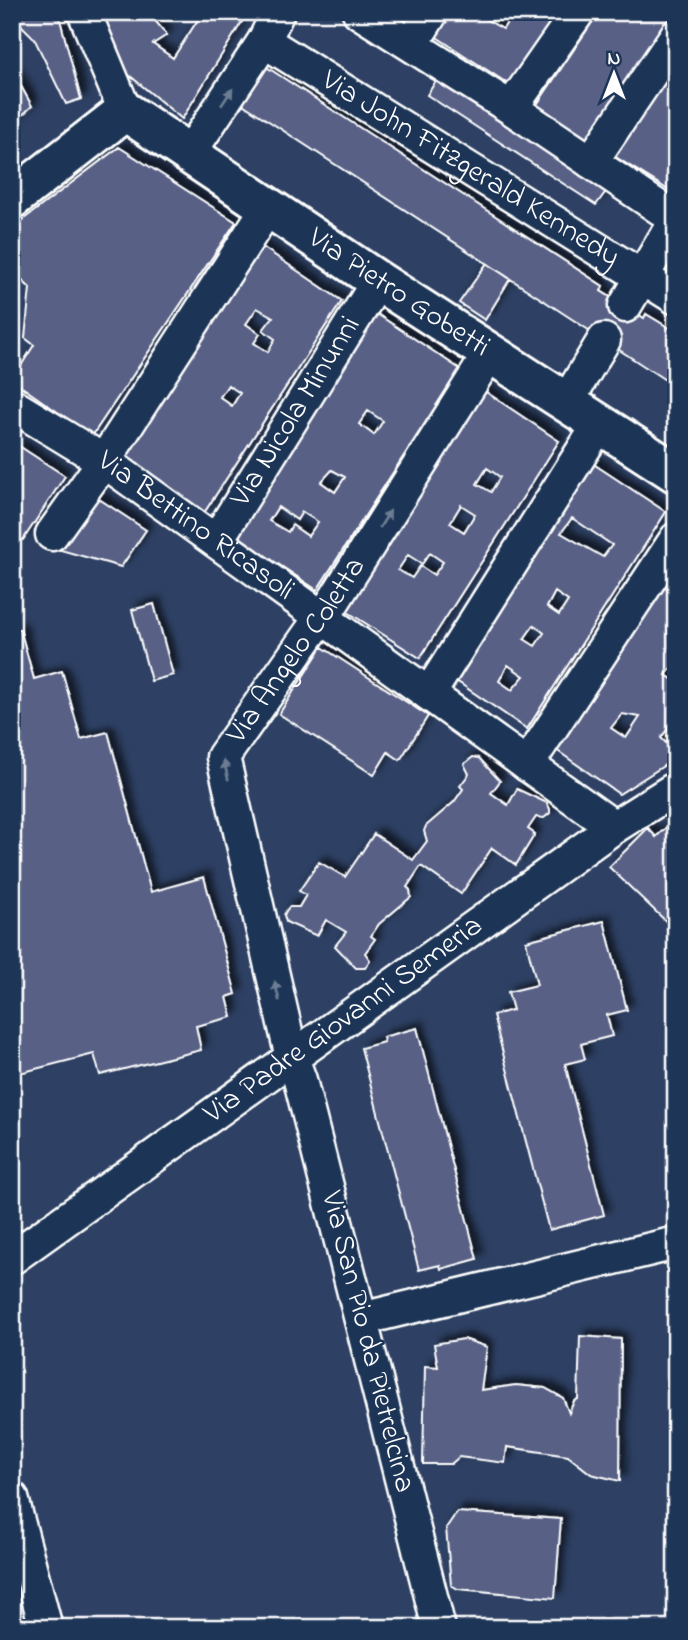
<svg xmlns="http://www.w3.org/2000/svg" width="688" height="1640" font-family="'Indie Flower',sans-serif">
	<defs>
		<filter id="shadow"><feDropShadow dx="6" dy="-6" stdDeviation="3.5" flood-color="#0009"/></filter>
	</defs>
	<rect width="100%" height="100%" fill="#2e4164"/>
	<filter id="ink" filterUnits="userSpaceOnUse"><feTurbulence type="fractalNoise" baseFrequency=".0143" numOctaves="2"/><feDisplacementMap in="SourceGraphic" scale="14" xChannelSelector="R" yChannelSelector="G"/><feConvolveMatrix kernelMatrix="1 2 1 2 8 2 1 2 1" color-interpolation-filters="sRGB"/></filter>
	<g filter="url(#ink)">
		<path fill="#596186" stroke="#fff" stroke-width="2" fill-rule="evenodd" filter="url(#shadow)" d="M 12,12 L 58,12 L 81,99 L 66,104 L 34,38 L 12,16 Z
			M 102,12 L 148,12 L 167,35 L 153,44 L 173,58 L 203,12 L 248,12 L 182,119 L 123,70 L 109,46 Z
			M 398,12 L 413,12 L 409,19 Z
			M 449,12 L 482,12 L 480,16 L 503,29 L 511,16 L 504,12 L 560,12 L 510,85 L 435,36 Z
			M 599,12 L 676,12 L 676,19 L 593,142 L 536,106 Z
			M 676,63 L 676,194 L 675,194 L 614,156 Z
			M 265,66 L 603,286 L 601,291 L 644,318 L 646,314 L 676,332 L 676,387 L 241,103 Z
			M 12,70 L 32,106 L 12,125 Z
			M 438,78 L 607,190 L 596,205 L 427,95 Z
			M 119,147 L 236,222 L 92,436 L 12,380 L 34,345 L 25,338 L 30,288 L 12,271 L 12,228 Z
			M 258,244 L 342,301 L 204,513 L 118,456 ZM 257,308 L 273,317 L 263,330 L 275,339 L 268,352 L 254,343 L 260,334 L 246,324 ZM 228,385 L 240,393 L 232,406 L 220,397 Z
			M 487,263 L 510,279 L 485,320 L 459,303 Z
			M 371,310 L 460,369 L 317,590 L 227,530 ZM 368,411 L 383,421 L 374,435 L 359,424 ZM 332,470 L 345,477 L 335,492 L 321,482 ZM 278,507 L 297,520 L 302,512 L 318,522 L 308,536 L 292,525 L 288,532 L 269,521 Z
			M 483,390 L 559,441 L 420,658 L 340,607 ZM 487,468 L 500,477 L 491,492 L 477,484 ZM 461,505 L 475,514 L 464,532 L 450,523 ZM 430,553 L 443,562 L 434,575 L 420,566 L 412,578 L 398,570 L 408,555 L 422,564 Z
			M 16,444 L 65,476 L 23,540 L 12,538 L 12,474 Z
			M 586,459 L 666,512 L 527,729 L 446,674 ZM 572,518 L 612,545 L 603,557 L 561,533 ZM 555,592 L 568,601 L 559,615 L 547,607 ZM 534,625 L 544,633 L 535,646 L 524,639 ZM 508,665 L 524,676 L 512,690 L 499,681 Z
			M 93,495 L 146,530 L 121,567 L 57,549 Z
			M 676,560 L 676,662 L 666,675 L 676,682 L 676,722 L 674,720 L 661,738 L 676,753 L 676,758 L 619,794 L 552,747 ZM 622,714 L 640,717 L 626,738 L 611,728 Z
			M 154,604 L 173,675 L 151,681 L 132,610 Z
			M 20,629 L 34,679 L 62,671 L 81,739 L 108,732 L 151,892 L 204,877 L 236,994 L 227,997 L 232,1017 L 196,1026 L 201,1050 L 100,1075 L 94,1054 L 12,1075 L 12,631 Z
			M 322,647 L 428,716 L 400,760 L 388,752 L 374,775 L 279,714 Z
			M 473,757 L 479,758 L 500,781 L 491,793 L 508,805 L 517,789 L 547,803 L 550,809 L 550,813 L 544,818 L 536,817 L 528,829 L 535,834 L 516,865 L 492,848 L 461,894 L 421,866 L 407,887 L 410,890 L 411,897 L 379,924 L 371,936 L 375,939 L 365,953 L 370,960 L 365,968 L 356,968 L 335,946 L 346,932 L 326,920 L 317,936 L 286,922 L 284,915 L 286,911 L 289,907 L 299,907 L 306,895 L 299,891 L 319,862 L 345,877 L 374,834 L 413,860 L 427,841 L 424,831 L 426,826 L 454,802 L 463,789 L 460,786 L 469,774 L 464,764 Z
			M 676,818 L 676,926 L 673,928 L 609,867 L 648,828 L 656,837 Z
			M 604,921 L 627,1010 L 607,1015 L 612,1036 L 581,1044 L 585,1059 L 565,1064 L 604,1215 L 549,1230 L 493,1015 L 513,1010 L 508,992 L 537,985 L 526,941 Z
			M 417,1028 L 477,1259 L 441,1269 L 440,1265 L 419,1270 L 361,1048 L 384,1042 L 383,1037 Z
			M 676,1148 L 676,1177 L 670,1151 Z
			M 580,1336 L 621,1339 L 620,1481 L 591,1474 L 568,1456 L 507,1447 L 505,1463 L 459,1457 L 451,1464 L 423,1464 L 425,1366 L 438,1367 L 434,1344 L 464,1339 L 487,1347 L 481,1390 L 516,1385 L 545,1388 L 563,1398 L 569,1413 L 574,1401 L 578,1399 Z
			M 457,1512 L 561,1519 L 555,1598 L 458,1589 L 451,1585 L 446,1528 Z"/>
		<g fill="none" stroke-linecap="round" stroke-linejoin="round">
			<defs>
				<g id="minor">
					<path d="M 84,12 L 125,111"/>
					<path d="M 359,12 L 511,108 L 676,219"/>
					<path id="s1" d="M 264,41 L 676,298"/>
					<path d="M 412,44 L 432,12"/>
					<path d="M 511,108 L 578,12"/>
					<path d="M 189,154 L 264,41 L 278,12"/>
					<path d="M 591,162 L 676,36"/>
					<path d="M 625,306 L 676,219"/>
					<path d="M 566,403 L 604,340"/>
					<path id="s2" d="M 12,405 L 104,461 L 614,827"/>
					<path d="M 52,534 L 104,461 L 268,207"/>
					<path id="s3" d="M 216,541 L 378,281"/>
					<path d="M 429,694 L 599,425"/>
					<path d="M 527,765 L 676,539"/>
					<path id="s4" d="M 12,1258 L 614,827 L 676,788"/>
					<path d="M 361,1319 L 676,1243"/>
					<path d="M 12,1498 L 46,1628"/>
					<path id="s5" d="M 439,1628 L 300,1080 L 292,1058 L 223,757 L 312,630 L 323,618 L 490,353"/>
				</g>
				<g id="tertiary">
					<path id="s6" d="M 12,199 L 125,111 L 378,281 L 676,473"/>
				</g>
			</defs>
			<use href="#minor" stroke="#fff" stroke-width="37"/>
			<use href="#tertiary" stroke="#fff" stroke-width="44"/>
			<use href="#minor" stroke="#1d3557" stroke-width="32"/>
			<use href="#tertiary" stroke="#1d3557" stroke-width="38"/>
		</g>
		<defs><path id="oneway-solid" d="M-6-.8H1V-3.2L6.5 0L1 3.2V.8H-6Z" transform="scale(1.75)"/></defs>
		<g fill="#6c7c92">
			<use href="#oneway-solid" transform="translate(227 97) rotate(-56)"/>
			<use href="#oneway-solid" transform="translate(385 519) rotate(-58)"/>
			<use href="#oneway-solid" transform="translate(226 770) rotate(-103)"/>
			<use href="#oneway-solid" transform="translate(277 991) rotate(-103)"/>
		</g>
	</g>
	<g text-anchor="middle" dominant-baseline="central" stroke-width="5" stroke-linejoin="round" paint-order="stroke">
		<g font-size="30" fill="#fff" stroke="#1d3557">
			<text stroke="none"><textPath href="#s1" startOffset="243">Via John Fitzgerald Kennedy</textPath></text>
			<text stroke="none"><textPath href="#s6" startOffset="472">Via Pietro Gobetti</textPath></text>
			<text stroke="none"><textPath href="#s3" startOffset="152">Via Nicola Minunni</textPath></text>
			<text stroke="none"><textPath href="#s2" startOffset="220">Via Bettino Ricasoli</textPath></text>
			<text stroke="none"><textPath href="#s5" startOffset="1027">Via Angelo Coletta</textPath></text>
			<text stroke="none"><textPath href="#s4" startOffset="408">Via Padre Giovanni Semeria</textPath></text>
			<text transform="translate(367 1342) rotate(76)">Via San Pio da Pietrelcina</text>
		</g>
	</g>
	<rect width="688" height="1640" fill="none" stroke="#1d3557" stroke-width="42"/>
	<rect x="21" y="21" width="646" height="1598" fill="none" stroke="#fff" stroke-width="2.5" filter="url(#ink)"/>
	<g transform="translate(614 74)" stroke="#1d3557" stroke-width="5" paint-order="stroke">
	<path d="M0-5L12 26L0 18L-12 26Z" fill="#ffffff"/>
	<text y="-10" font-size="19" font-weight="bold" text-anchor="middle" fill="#ffffff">N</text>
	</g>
</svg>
